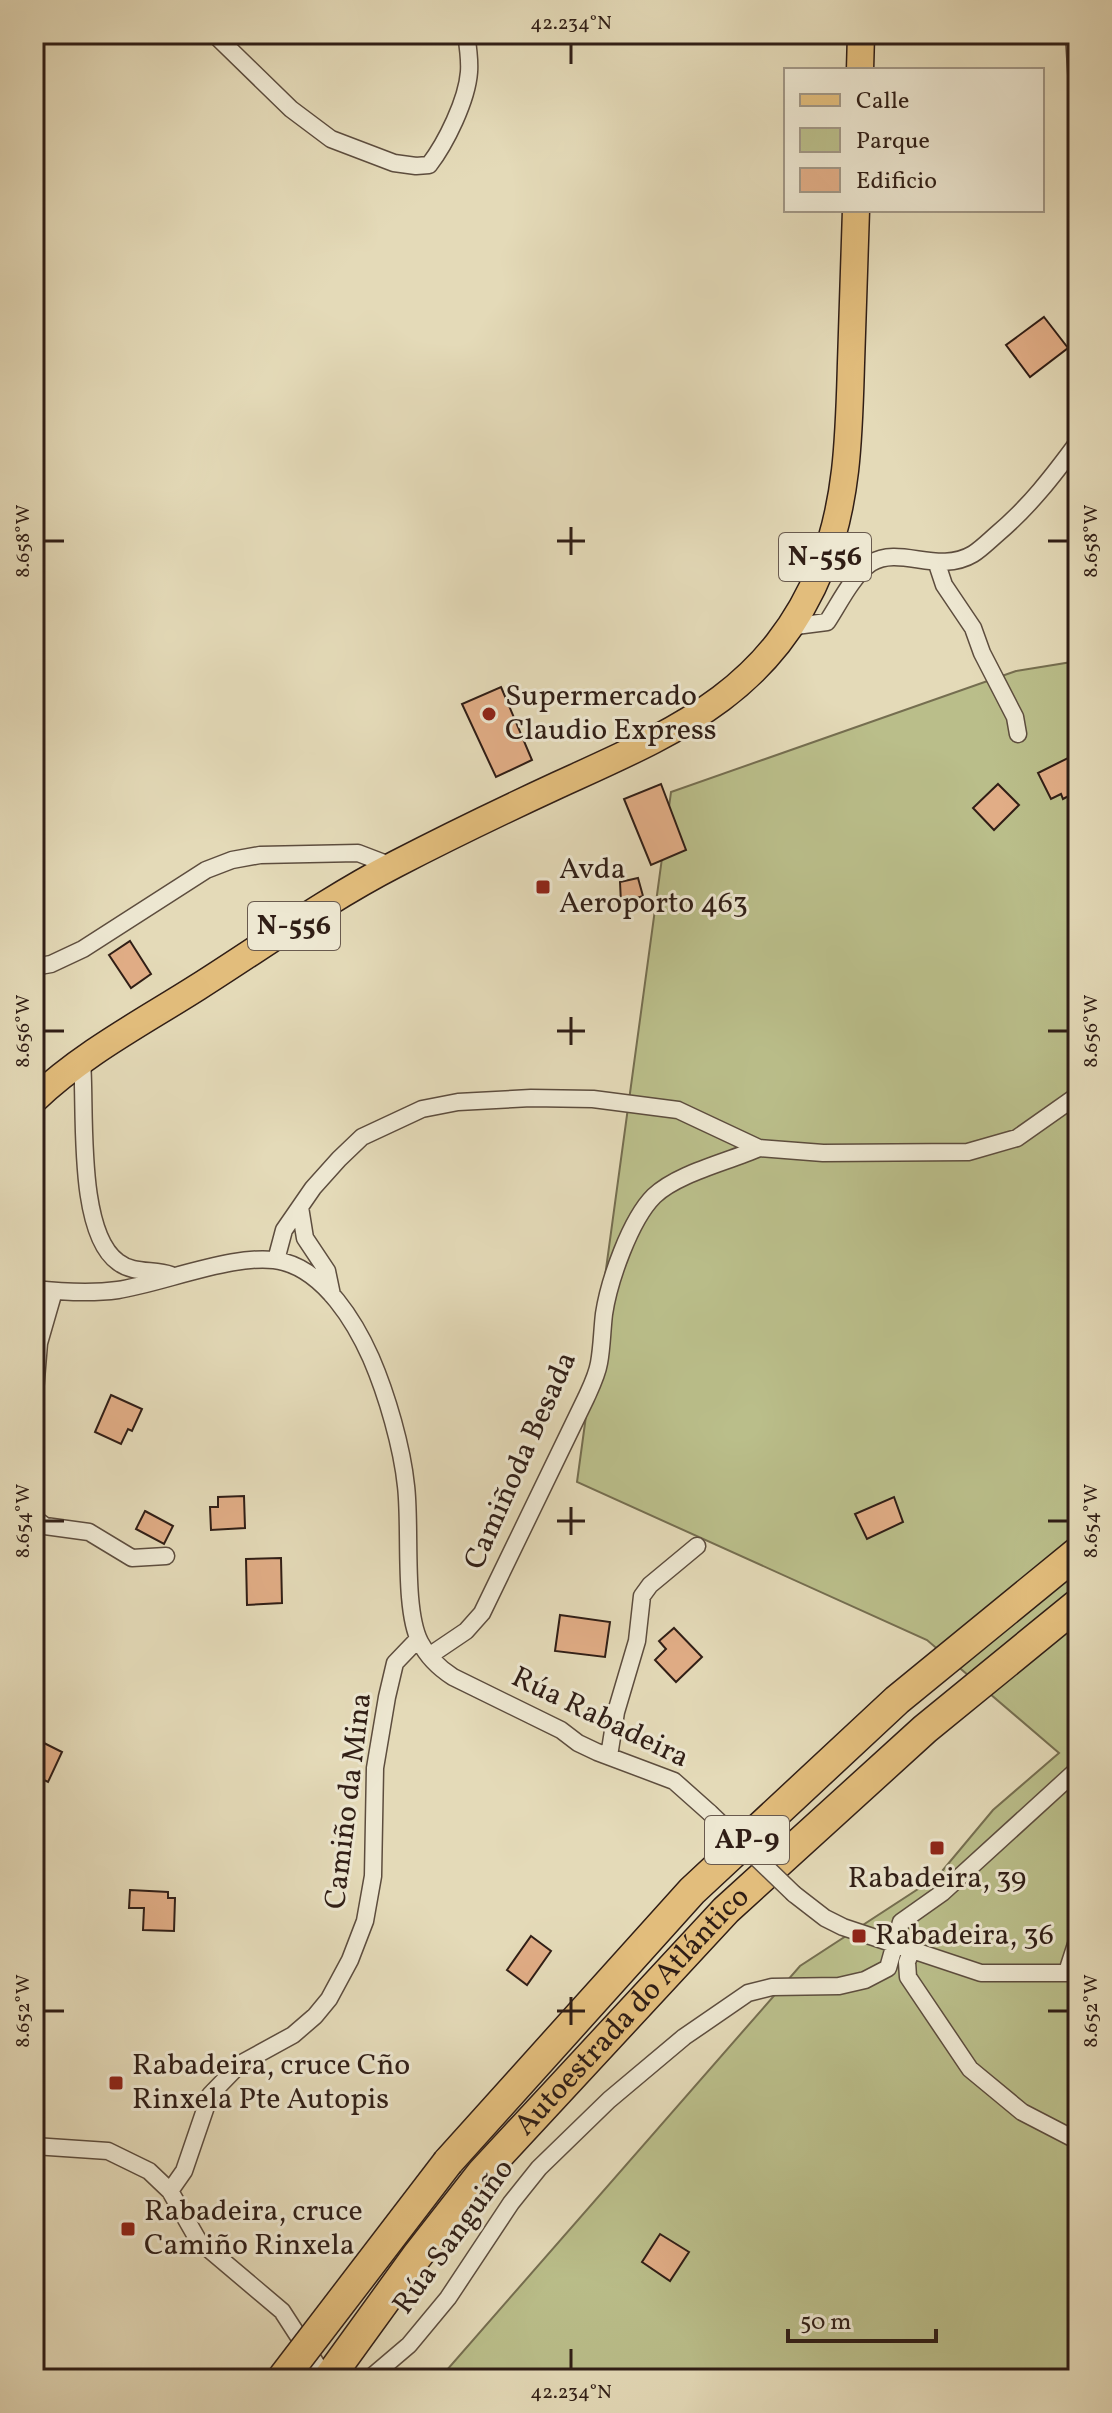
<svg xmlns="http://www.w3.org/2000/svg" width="1112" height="2413" font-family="Vollkorn,serif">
	<rect width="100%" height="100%" fill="#e4dab8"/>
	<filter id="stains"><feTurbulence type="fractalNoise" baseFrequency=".0025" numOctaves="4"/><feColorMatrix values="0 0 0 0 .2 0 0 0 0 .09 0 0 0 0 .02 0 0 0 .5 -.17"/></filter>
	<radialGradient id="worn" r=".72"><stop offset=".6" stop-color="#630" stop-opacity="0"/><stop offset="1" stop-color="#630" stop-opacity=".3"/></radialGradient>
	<path fill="#babe8a" stroke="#756e50" stroke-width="2" d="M 1078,661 L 1078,2379 L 439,2379 L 800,1966 L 938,1876 L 993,1810 L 1059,1753 L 927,1640 L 577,1482 L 671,792 L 1016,671 Z"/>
	<path fill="#e1ad86" stroke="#301e16" stroke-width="2" d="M 1044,317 L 1068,348 L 1030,377 L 1006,345 Z
		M 501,687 L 532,760 L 496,777 L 462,704 Z
		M 1078,753 L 1078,791 L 1063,799 L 1061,794 L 1051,799 L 1038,773 Z
		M 661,784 L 686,850 L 651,865 L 624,799 Z
		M 998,784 L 1019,805 L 994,830 L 973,808 Z
		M 638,878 L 643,896 L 621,903 L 620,882 Z
		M 130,941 L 151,974 L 131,988 L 109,955 Z
		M 111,1395 L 142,1409 L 132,1431 L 128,1429 L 121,1444 L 95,1432 Z
		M 244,1496 L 245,1528 L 211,1530 L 210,1507 L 218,1507 L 218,1497 Z
		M 894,1497 L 903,1522 L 867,1539 L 855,1514 Z
		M 145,1511 L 173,1526 L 164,1544 L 136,1529 Z
		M 281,1558 L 282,1603 L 247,1605 L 246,1559 Z
		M 560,1615 L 610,1622 L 605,1657 L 555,1651 Z
		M 674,1628 L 702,1657 L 676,1682 L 655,1660 L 666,1649 L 659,1641 Z
		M 34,1738 L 62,1752 L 48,1782 L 34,1775 Z
		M 130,1890 L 168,1892 L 168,1898 L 175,1898 L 174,1931 L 143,1930 L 144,1908 L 129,1908 Z
		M 531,1936 L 551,1951 L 527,1985 L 507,1970 Z
		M 660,2234 L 689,2252 L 670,2281 L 642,2262 Z"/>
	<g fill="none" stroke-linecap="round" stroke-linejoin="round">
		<defs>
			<path id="minor" d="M 214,34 L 291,109 L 331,139 L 394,163 L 416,166 L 429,165 C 446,143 467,100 469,72 C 470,59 468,47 466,34
				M 1074,34 L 1078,100
				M 937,564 L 944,585 L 973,628 L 982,653 L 1015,717 L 1018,734
				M 788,627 L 827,622 C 839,604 852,576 871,563 C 900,545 938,575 973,554 C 981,549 989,541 997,534 C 1029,507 1053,476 1078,442
				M 34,967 L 51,964 L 83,949 L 206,870 L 232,860 L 260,855 L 358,853 L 392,866
				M 82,1061 C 86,1109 76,1232 118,1262 C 133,1274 154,1269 171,1275
				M 300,1207 L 305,1238 L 327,1271 L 332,1295
				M 276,1260 L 284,1230 L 313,1188 L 339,1159 L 362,1137 L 422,1109 L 458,1102 L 531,1098 L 593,1099 L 678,1110 L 759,1148 L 823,1153 L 968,1152 L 1017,1138 L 1078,1095
				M 34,1289 C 62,1292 90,1294 118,1290 C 164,1283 242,1250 284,1262 C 325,1273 355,1322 371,1358 C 387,1395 402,1447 406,1486 C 411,1527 403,1609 420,1642 C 428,1658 439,1668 453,1677 L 561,1730 L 578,1743 L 597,1752 L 674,1781 L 710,1813
				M 34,1404 L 39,1343 L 54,1291
				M 34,1518 L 45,1526 L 89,1532 L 132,1558 L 166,1556
				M 429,1656 L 466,1631 L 482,1613 L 586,1398 C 591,1387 597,1375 599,1363 C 602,1347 602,1331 604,1314 C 609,1281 630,1220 654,1196 C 678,1173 728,1162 759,1148
				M 609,1756 L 616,1712 L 637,1641 L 642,1596 L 650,1585 L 697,1546
				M 794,1894 L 825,1918 L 843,1927 L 981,1973 L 1078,1973
				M 912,1949 L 907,1962 L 908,1977 L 970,2069 L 1022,2112 L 1078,2141
				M 1067,1972 L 1078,1938
				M 34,2146 L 108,2151 L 149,2171 L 170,2191 L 198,2240 L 282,2311 L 326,2379
				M 170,2191 L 184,2171 L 210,2095 L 240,2064 L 293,2035 L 315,2016 L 329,1999 L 350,1960 L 365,1921 L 373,1876 L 375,1768 L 387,1697 L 395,1663 L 418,1639
				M 369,2379 L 409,2345 L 448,2298 L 511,2203 L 539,2168 L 609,2100 L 684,2037 L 748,1993 L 772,1987 L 839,1986 L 865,1980 L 888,1968 L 901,1922 L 942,1893 L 1078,1769"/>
			<path id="primary" d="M 860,70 L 861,34
				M 34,1100 C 82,1054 143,1022 198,987 C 264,945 328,899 396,864 C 450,836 504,810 558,785 C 674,732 770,694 822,566 C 848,502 849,432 851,363 C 853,312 854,261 856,210"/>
			<g id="motorway">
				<path d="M 448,2162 L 692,1891 L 897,1700 L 1078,1552"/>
				<path id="s1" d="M 328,2379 L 417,2256 L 482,2173 L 726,1910 L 925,1729 L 1078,1604"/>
			</g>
		</defs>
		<use href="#minor" stroke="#5d4d3e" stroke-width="19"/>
		<use href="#primary" stroke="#301e16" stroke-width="29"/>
		<use href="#motorway" stroke="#301e16" stroke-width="33"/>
		<use href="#minor" stroke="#ede7d1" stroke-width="16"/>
		<use href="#primary" stroke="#e2bd7c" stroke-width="26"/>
		<use href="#motorway" stroke="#e2bd7c" stroke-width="30"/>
		<defs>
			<path id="minor-bridge" d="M 710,1813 L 794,1894"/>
			<path id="motorway-bridge" d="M 282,2379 L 448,2162"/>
		</defs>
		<use href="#minor-bridge" stroke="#5d4d3e" stroke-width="19" stroke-linecap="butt"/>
		<use href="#motorway-bridge" stroke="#301e16" stroke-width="33" stroke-linecap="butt"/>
		<use href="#minor-bridge" stroke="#ede7d1" stroke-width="16"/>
		<use href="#motorway-bridge" stroke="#e2bd7c" stroke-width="30"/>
	</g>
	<path fill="none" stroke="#301e16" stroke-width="3" d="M 571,44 L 571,64M 571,527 L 571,555M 44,541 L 64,541M 557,541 L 585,541M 1048,541 L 1068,541M 571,1017 L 571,1045M 44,1031 L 64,1031M 557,1031 L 585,1031M 1048,1031 L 1068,1031M 571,1507 L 571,1535M 44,1521 L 64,1521M 557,1521 L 585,1521M 1048,1521 L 1068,1521M 571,1997 L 571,2025M 44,2011 L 64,2011M 557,2011 L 585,2011M 1048,2011 L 1068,2011M 571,2349 L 571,2369"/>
	<g fill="#8f2418" stroke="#ede7d1" stroke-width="3">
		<circle cx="489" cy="714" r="8"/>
		<rect x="535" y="879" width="16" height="16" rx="4"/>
		<rect x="929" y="1840" width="16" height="16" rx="4"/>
		<rect x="851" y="1928" width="16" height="16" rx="4"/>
		<rect x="108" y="2075" width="16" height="16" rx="4"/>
		<rect x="120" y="2221" width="16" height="16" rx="4"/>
	</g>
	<g text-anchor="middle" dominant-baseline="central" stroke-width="6" stroke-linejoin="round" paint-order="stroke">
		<g fill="#ede7d1" stroke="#695a4e" stroke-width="2">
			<rect x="779" y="533" width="92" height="48" rx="6"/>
			<rect x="248" y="902" width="92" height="48" rx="6"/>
			<rect x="705" y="1816" width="84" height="48" rx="6"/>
		</g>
		<g font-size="28" font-weight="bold" fill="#301e16">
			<text x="825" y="557">N-556</text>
			<text x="294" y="926">N-556</text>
			<text x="747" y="1840">AP-9</text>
		</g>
		<g font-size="30" fill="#301e16" stroke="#ede7d1" text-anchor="start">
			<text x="505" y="697">Supermercado<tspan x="505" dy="34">Claudio Express</tspan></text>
			<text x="559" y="870">Avda<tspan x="559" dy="34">Aeroporto 463</tspan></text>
			<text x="937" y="1879" text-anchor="middle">Rabadeira, 39</text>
			<text x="875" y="1936">Rabadeira, 36</text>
			<text x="132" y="2066">Rabadeira, cruce Cño<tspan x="132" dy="34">Rinxela Pte Autopis</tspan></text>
			<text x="144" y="2212">Rabadeira, cruce<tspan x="144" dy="34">Camiño Rinxela</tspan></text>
		</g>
		<g font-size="30" fill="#301e16" stroke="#ede7d1">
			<text transform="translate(521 1461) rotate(-66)">Camiñoda Besada</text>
			<text transform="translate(600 1718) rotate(26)">Rúa Rabadeira</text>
			<text transform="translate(349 1801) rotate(-83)">Camiño da Mina</text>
			<text stroke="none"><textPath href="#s1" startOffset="478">Autoestrada do Atlántico</textPath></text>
			<text transform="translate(454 2237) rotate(-54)">Rúa Sanguiño</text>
		</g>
	</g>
	<rect width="1112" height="2413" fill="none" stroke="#e4dab8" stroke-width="88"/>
	<rect x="784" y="68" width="260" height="144" fill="#ede7d1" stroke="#a19786" stroke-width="2"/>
	<rect x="800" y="94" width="40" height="12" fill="#e2bd7c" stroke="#a19786" stroke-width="2"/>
	<text x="856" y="108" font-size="24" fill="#301e16">Calle</text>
	<rect x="800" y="128" width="40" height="24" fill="#babe8a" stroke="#a19786" stroke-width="2"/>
	<text x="856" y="148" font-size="24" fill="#301e16">Parque</text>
	<rect x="800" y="168" width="40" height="24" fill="#e1ad86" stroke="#a19786" stroke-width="2"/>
	<text x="856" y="188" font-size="24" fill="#301e16">Edificio</text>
	<path d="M788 2329v12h148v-12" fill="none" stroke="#301e16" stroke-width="4"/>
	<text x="800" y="2329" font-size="24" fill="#301e16" stroke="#ede7d1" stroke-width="6" paint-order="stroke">50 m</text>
	<rect x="44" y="44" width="1024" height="2325" fill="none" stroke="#301e16" stroke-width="3"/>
	<g font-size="20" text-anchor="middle" fill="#301e16">
		<text x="571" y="29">42.234°N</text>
		<text transform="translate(22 541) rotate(-90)" y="7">8.658°W</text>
		<text transform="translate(1090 541) rotate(-90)" y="7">8.658°W</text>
		<text transform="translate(22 1031) rotate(-90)" y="7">8.656°W</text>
		<text transform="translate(1090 1031) rotate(-90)" y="7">8.656°W</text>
		<text transform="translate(1090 1521) rotate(-90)" y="7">8.654°W</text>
		<text transform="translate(22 1521) rotate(-90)" y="7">8.654°W</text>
		<text transform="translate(1090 2011) rotate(-90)" y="7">8.652°W</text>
		<text transform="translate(22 2011) rotate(-90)" y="7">8.652°W</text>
		<text x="571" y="2398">42.234°N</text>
	</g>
	<rect width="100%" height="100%" filter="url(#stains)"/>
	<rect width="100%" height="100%" fill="url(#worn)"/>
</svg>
